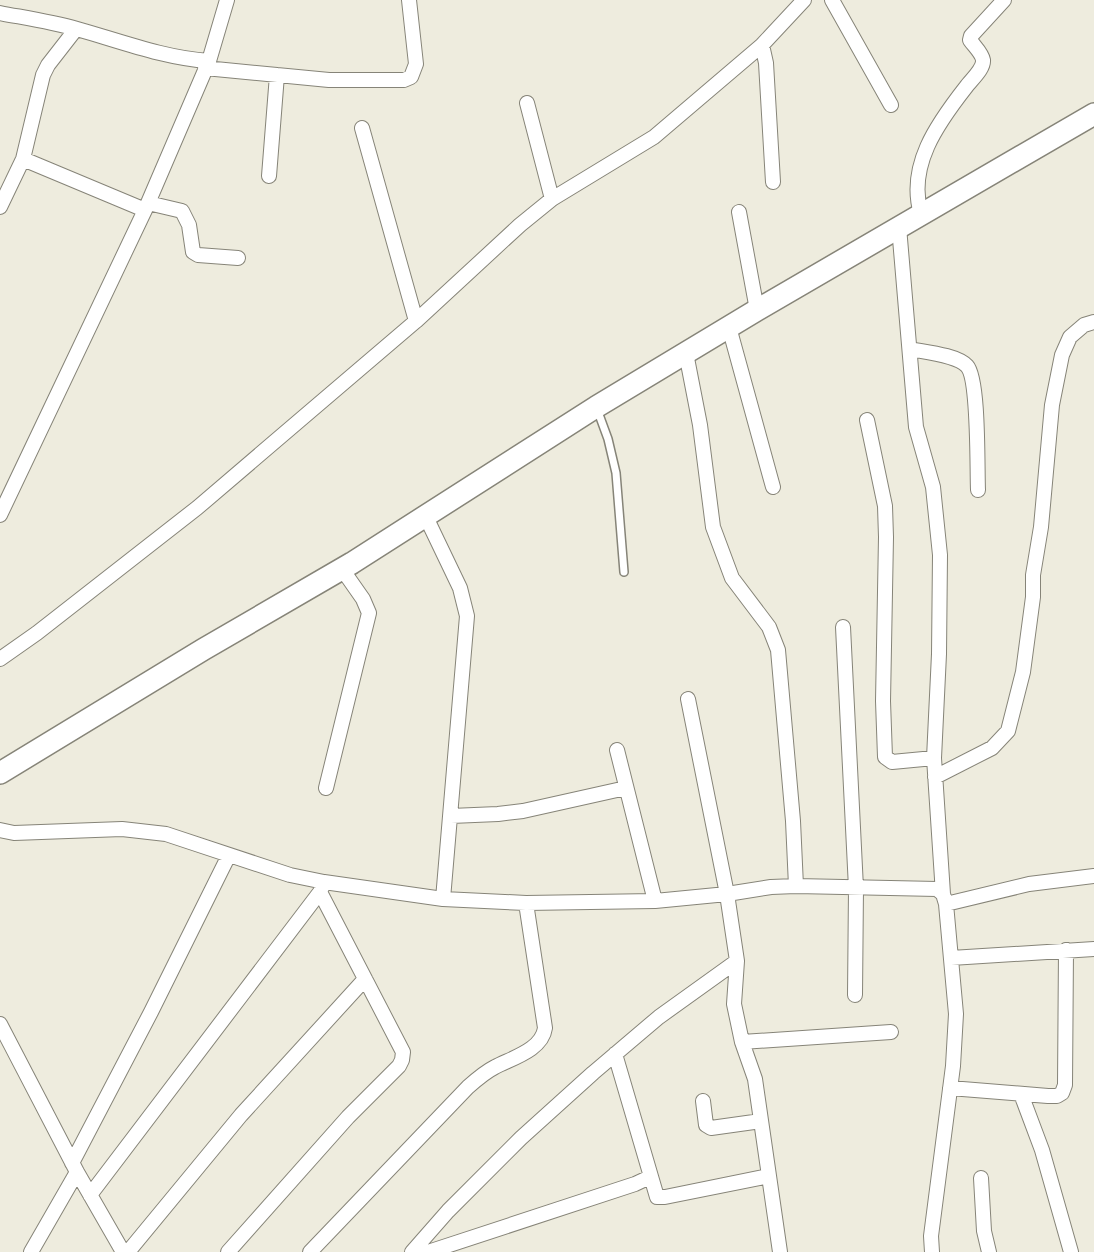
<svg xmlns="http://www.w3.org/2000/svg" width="1094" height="1252" font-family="'Fira Sans Condensed',sans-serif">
	<rect width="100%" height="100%" fill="#eeecde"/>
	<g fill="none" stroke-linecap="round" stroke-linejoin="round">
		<defs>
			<path id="service" d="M 597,409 L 608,439 L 616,473 L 624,572"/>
			<path id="minor" d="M 832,0 L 891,105
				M 0,13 C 26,18 52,22 77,29 C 120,41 164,58 209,61
				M 762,45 L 766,63 L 773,182
				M 205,68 L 329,80 L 404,80 L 411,77 L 416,64 L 409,0
				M 527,103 L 552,199
				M 362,128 L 416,321
				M 23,159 L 43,75 L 48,65 L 76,29
				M 269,176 L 277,75
				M 148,203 L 182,211 L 189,225 L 193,252 L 198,255 L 238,258
				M 0,207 L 23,159 L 145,210
				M 739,212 L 757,310
				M 921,214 C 907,166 937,124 966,87 C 971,80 984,69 983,60 C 982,53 974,46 970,40 L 971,36 L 1004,0
				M 899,227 L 916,427 L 933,487 L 940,555 L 939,654 L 934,758 L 943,894
				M 729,327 L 773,487
				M 910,349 C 925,352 957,355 967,366 C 979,379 977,467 978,490
				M 686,353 L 700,425 L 713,527 L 732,578 L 769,627 L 778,650 L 793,821 L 796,886
				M 867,420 L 885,506 L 886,537 L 883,701 L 885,757 L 892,762 L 934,758
				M 0,515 L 145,210 L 209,61 L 227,0
				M 426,517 L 460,588 L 467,616 L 443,899
				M 843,627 L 856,888 L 855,995
				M 0,659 L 37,633 L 197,508 L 416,321 L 520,225 L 552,199 L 654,137 L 762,45 L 804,0
				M 688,699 L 727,894 L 737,961 L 734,1004 L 742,1042 L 755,1079 L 780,1252
				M 617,750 L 655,901
				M 935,777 L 992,748 L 1008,731 L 1023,672 L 1033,597 L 1033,575 L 1041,527 L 1052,405 L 1062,355 L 1070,337 L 1084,325 L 1094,322
				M 326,788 L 369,613 L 363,599 L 342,569
				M 451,816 L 498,814 L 523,811 L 626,788
				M 0,830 L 14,833 L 122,829 L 166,834 L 290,875 L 324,882 L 443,899 L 526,903 L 655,901 L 727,894 L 771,887 L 796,886 L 937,889 L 943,894 L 946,904 L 956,1014 L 953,1066 L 931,1236 L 932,1252
				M 946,904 L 1029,884 L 1094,876
				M 951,958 L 1094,949
				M 0,1024 L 77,1172 L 123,1252
				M 742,1042 L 891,1032
				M 615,1054 L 657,1197 L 665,1197 L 769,1176
				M 950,1088 L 1048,1096 L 1057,1096 L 1062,1093 L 1065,1085 L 1066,950
				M 1021,1094 L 1042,1150 L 1071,1252
				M 703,1101 L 706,1125 L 711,1128 L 761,1121
				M 72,1163 L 151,1012 L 229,855
				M 981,1178 L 984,1231 L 989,1252
				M 90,1195 L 320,892 L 323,885
				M 31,1252 L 77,1172
				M 128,1252 L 241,1115 L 365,979
				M 228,1252 L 348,1117 L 399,1066 L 402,1060 L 403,1052 L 320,892
				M 310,1252 L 468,1087 C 477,1079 485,1072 495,1067 C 512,1058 542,1050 545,1028 L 526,903
				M 412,1252 L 448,1211 L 521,1138 L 593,1073 L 659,1017 L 737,961
				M 428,1252 L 635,1184 L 650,1177"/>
			<path id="trunk" d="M 0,773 L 204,649 L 352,563 L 596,407 L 757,310 L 1094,114"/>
		</defs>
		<use href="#service" stroke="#868478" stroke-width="10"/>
		<use href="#minor" stroke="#868478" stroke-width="16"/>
		<use href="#trunk" stroke="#868478" stroke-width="24"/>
		<use href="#service" stroke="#fff" stroke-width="7"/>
		<use href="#minor" stroke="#fff" stroke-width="14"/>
		<use href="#trunk" stroke="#fff" stroke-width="21"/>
	</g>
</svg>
